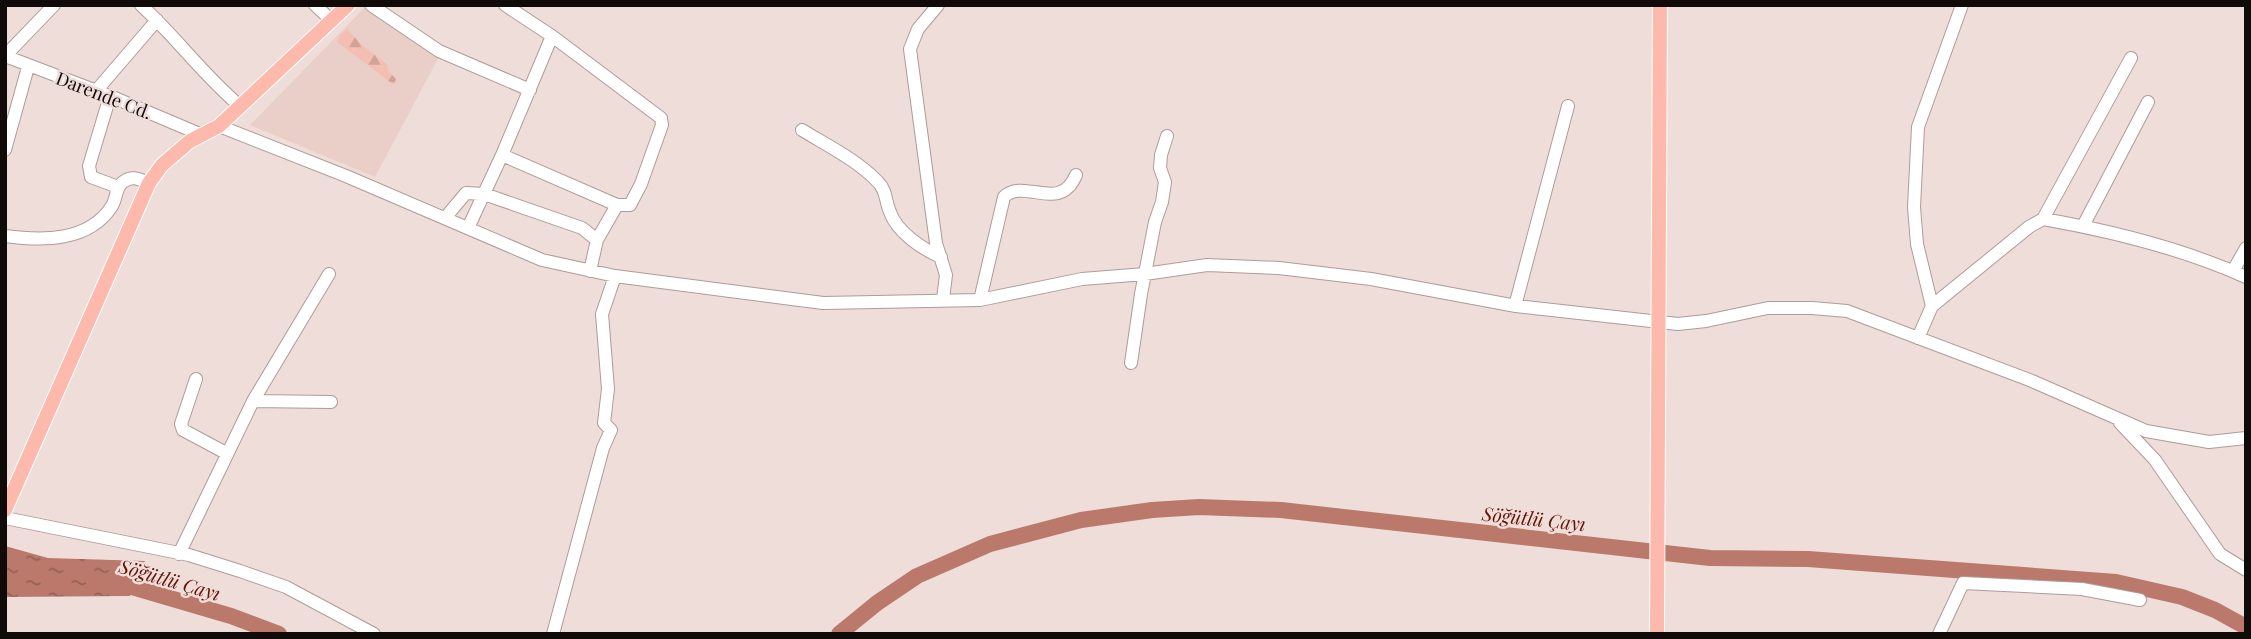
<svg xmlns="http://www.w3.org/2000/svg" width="2251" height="639" font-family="'Playfair Display',serif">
	<defs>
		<pattern id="forest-firs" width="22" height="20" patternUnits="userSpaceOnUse" patternTransform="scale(1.75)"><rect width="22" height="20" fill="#f4bfb3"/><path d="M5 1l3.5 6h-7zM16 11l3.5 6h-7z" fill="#d0a399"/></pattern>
		<pattern id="water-ripples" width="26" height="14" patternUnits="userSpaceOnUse" patternTransform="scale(1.75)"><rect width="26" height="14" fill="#ba796b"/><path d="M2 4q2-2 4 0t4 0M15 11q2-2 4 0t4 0" fill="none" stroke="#966156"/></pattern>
	</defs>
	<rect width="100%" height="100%" fill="#efddd9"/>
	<path fill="#eacfc9" d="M 364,8 L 440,55 L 375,177 L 250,125 Z"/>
	<path fill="url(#forest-firs)" d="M 349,27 L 348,30 L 362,45 L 387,64 L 388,71 L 396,79 L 394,85 L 337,42 L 341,34 Z"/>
	<path fill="url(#water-ripples)" d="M 5,546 L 48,558 L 145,561 L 130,596 L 5,597 Z"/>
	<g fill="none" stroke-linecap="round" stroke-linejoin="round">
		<path stroke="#ba796b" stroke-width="16" d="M 115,582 L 231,616 L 279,634
			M 839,634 L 877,603 L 917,576 L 990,544 L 1081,520 L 1152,510 L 1199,507 L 1281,510 L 1710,558 L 1808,559 L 2116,582 L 2182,597 L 2215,610 L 2246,627"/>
		<defs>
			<path id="minor" d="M 54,5 L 5,56 L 110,96 L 202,135
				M 141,5 C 176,37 204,76 240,106
				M 315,5 L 332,21
				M 371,5 L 439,51 L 530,90
				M 938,5 L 918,29 L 910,49 L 936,243 L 946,275 L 943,299
				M 96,91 L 157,20
				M 110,96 L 89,166 L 91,177 L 118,187
				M 219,126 L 346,176 L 542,260 L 615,276 L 823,303 L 980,300 L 1082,279 L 1145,274 L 1207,265 L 1279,268 L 1371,279 L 1516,306 L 1678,324 L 1706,321 L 1768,308 L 1812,308 L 1847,311 L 2032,381 L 2146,431 L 2209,442 L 2246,438
				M 802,130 C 828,146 857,160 878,182 C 887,191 885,201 890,212 C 897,232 922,249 941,257
				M 5,150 L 28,67
				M 502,155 L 617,205 L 630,205 L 641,184 L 662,125 L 661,118 L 552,36 L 505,5
				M 445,218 L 466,193 L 484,194 L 582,228 L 597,240 L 590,271
				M 2043,219 C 2112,231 2181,248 2246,277
				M 2083,226 L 2148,102
				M 468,228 L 502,155 L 552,36
				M 5,236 C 42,241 89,242 112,206 C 117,198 115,188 123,182 C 132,175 139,179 149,183
				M 597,240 L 617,205
				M 2233,271 L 2246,248
				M 980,300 L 1004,197 C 1024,177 1060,214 1076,175
				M 1515,306 L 1568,106
				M 1932,306 L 2029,227 L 2043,219 L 2131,58
				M 1918,338 L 1932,306 L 1917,244 L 1914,207 L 1918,127 L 1962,5
				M 1131,363 L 1141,294 L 1155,222 L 1162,202 L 1165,182 L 1160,168 L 1161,155 L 1167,136
				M 196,379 L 181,424 L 183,430 L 226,453
				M 253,401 L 331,402
				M 2120,423 L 2155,460 L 2220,554 L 2246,570
				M 5,518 L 189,555 L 240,571 L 286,587 L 374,634
				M 179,554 L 253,401 L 329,274
				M 553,634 L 603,448 L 611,430 L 604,423 L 608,389 L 602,314 L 615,276
				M 1939,634 L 1963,583 L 2082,589 L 2140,600"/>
			<path id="major" d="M 5,510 L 149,183 L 162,165 L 190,141 L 219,126 L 348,5
				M 1657,634 L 1660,5"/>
		</defs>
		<use href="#minor" stroke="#ad9c98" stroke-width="14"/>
		<use href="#major" stroke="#fff" stroke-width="16"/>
		<use href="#minor" stroke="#fff" stroke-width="12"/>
		<use href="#major" stroke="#fdb9ac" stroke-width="14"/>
	</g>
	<g text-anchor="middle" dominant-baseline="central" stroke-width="5" stroke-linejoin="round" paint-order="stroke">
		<g font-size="18" fill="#100b09" stroke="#efddd9">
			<text transform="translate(104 95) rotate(21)">Darende Cd.</text>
		</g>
		<g font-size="19" font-style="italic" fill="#641406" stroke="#efddd9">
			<text transform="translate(1534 518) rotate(6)">Söğütlü Çayı</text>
			<text transform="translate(170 579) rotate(16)">Söğütlü Çayı</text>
		</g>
	</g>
	<rect width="2251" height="639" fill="none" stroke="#100b09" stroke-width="14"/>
</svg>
